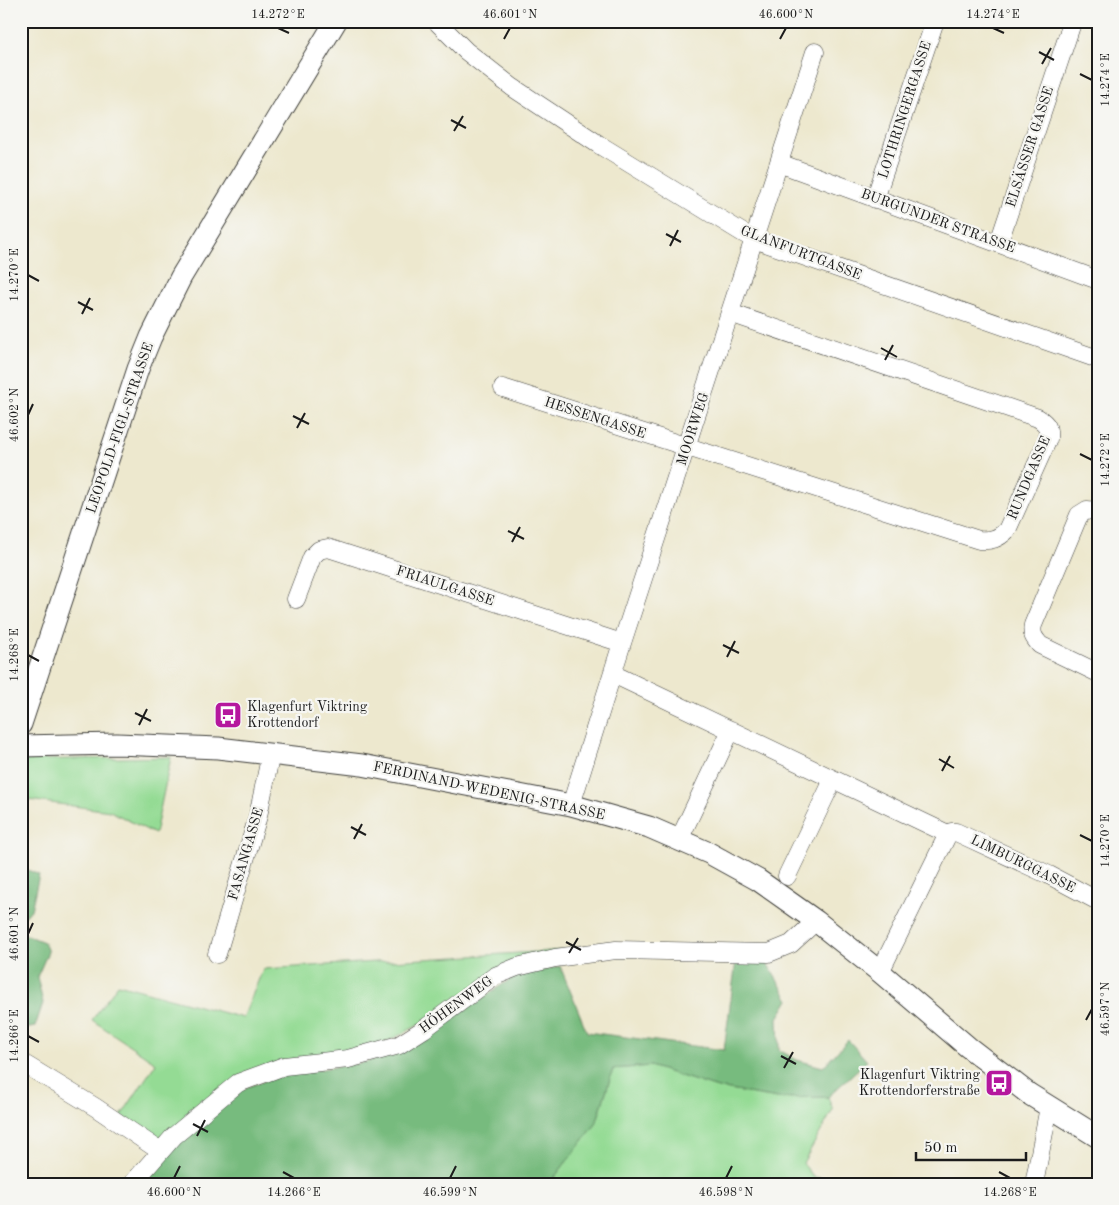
<svg xmlns="http://www.w3.org/2000/svg" width="1119" height="1205" font-family="'Old Standard TT',serif">
	<rect width="100%" height="100%" fill="#f6f6f2"/>
	<filter id="ink" filterUnits="userSpaceOnUse"><feTurbulence type="fractalNoise" baseFrequency=".02" numOctaves="2"/><feDisplacementMap in="SourceGraphic" scale="10" xChannelSelector="R" yChannelSelector="G"/><feConvolveMatrix kernelMatrix="1 2 1 2 8 2 1 2 1" color-interpolation-filters="sRGB"/></filter>
	<filter id="wash" filterUnits="userSpaceOnUse"><feTurbulence type="fractalNoise" baseFrequency=".0096" numOctaves="4" result="noise"/><feDisplacementMap in="SourceGraphic" scale="20" xChannelSelector="R" yChannelSelector="G"/><feGaussianBlur stdDeviation="1.12" result="paint"/><feColorMatrix in="noise" values="0 0 0 0 0 0 0 0 0 0 0 0 0 0 0 0 0 1.4 0 .05"/><feComposite in="paint" operator="in"/></filter>
	<g filter="url(#wash)">
		<rect width="100%" height="100%" fill="#ede8ce"/>
		<path fill="#94db94" stroke="#587c58" d="M 171,757 L 155,834 L 110,811 L 21,799 L 21,760 Z
			M 567,950 L 507,965 L 426,1021 L 383,1044 L 274,1063 L 165,1136 L 153,1137 L 121,1116 L 156,1063 L 92,1020 L 118,984 L 243,1018 L 263,969 Z
			M 650,1066 L 718,1088 L 778,1098 L 828,1097 L 833,1110 L 803,1163 L 813,1177 L 832,1179 L 832,1184 L 549,1184 L 596,1124 L 613,1069 Z"/>
		<path fill="#77bb7e" stroke="#4a6c4d" d="M 21,867 L 39,875 L 31,910 L 21,921 Z
			M 21,927 L 24,934 L 44,942 L 48,952 L 37,977 L 43,1003 L 35,1027 L 24,1029 L 21,1023 Z
			M 736,961 L 767,963 L 789,1000 L 778,1018 L 779,1050 L 797,1060 L 823,1067 L 848,1040 L 867,1061 L 828,1097 L 778,1098 L 718,1088 L 650,1066 L 613,1069 L 596,1124 L 549,1184 L 480,1184 L 477,1180 L 472,1184 L 142,1184 L 167,1152 L 244,1088 L 279,1076 L 366,1062 L 401,1051 L 514,977 L 560,966 L 587,1032 L 724,1050 Z"/>
		<g fill="none" stroke-linecap="round" stroke-linejoin="round">
			<path stroke="#5fc6dc" stroke-width="4.5" d="M 1091,21 L 1098,26"/>
		</g>
	</g>
	<g filter="url(#ink)">
		<g fill="none" stroke-linecap="round" stroke-linejoin="round">
			<defs>
				<path id="minor" d="M 436,21 L 466,51 L 512,87 L 598,144 L 743,233 L 754,239 L 1098,359
					M 779,163 L 1098,280
					M 875,199 L 935,21
					M 999,242 L 1072,23
					M 503,388 L 979,540 C 991,541 998,539 1007,530 L 1048,439 C 1049,427 1047,424 1038,418 L 730,313
					M 1098,511 L 1087,510 L 1079,515 L 1033,625 C 1031,634 1034,638 1040,645 L 1098,673
					M 296,599 L 312,557 L 319,550 L 328,548 L 622,643
					M 613,674 L 948,834
					M 571,805 L 622,643 L 815,52
					M 679,840 L 731,730
					M 787,876 L 833,780
					M 217,954 L 258,816 L 271,753
					M 880,972 L 948,834 L 951,832 L 956,832 L 1049,875 L 1098,901
					M 21,1062 L 95,1107 L 160,1151
					M 132,1184 L 174,1136 L 238,1083 L 284,1066 L 348,1059 L 399,1045 L 424,1029 L 495,976 L 517,967 L 555,958 L 616,950 L 769,953 L 791,944 L 816,921
					M 1034,1184 L 1049,1107"/>
				<path id="tertiary" d="M 21,724 L 138,369 L 151,337 L 181,277 L 336,21
					M 21,746 L 117,744 L 218,748 L 362,765 L 571,805 L 649,827 L 709,853 L 758,880 L 816,921 L 880,972 L 968,1047 L 1029,1094 L 1098,1137"/>
			</defs>
			<use href="#minor" stroke="#3b3b37" stroke-width="19"/>
			<use href="#tertiary" stroke="#3b3b37" stroke-width="23"/>
			<use href="#minor" stroke="#fff" stroke-width="18"/>
			<use href="#tertiary" stroke="#fff" stroke-width="21"/>
		</g>
	</g>
	<path fill="none" stroke="#1c1c1c" stroke-width="2" d="M 278,28 L 289,33M 993,28 L 1004,33M 504,39 L 510,28M 780,39 L 786,28M 1039,52 L 1054,60M 1042,64 L 1051,48M 1080,74 L 1092,80M 451,120 L 466,128M 454,131 L 463,116M 666,234 L 681,242M 670,246 L 678,230M 28,275 L 39,281M 78,302 L 93,310M 82,314 L 90,298M 881,348 L 897,357M 885,360 L 893,345M 28,415 L 33,404M 293,416 L 309,424M 297,428 L 305,413M 1080,454 L 1092,460M 508,531 L 524,539M 512,542 L 520,527M 723,645 L 739,653M 28,655 L 39,661M 727,657 L 735,641M 135,713 L 151,721M 139,725 L 147,709M 939,759 L 954,768M 942,771 L 950,756M 351,827 L 366,835M 1080,835 L 1092,841M 354,839 L 362,824M 28,934 L 33,923M 566,942 L 581,950M 569,953 L 578,938M 1086,1020 L 1092,1009M 28,1036 L 39,1042M 781,1056 L 796,1064M 784,1068 L 793,1052M 193,1124 L 208,1132M 197,1136 L 205,1120M 283,1172 L 294,1178M 999,1172 L 1010,1178M 174,1178 L 180,1166M 450,1178 L 456,1166M 726,1178 L 732,1166"/>
	<defs>
		<symbol id="bus-square" viewBox="-11 -11 22 22"><rect x="-9" y="-9" width="18" height="18" rx="4" fill="#b5179e" stroke="#f6f6f2"/><path d="M-5-6H5V4H4V6H2V4H-2V6H-4V4H-5ZM-3.5-4V0h7V-4ZM-3.5 1.2v1.5H-2V1.2ZM2 1.2v1.5H3.5V1.2Z" fill="#fff"/></symbol>
	</defs>
	<g fill-rule="evenodd">
		<use href="#bus-square" x="212" y="699" width="32" height="32"/>
		<use href="#bus-square" x="983" y="1067" width="32" height="32"/>
	</g>
	<g text-anchor="middle" dominant-baseline="central" stroke-width="4.5" stroke-linejoin="round" paint-order="stroke">
		<g font-size="14" fill="#1c1c1c" stroke="#f6f6f2">
			<text transform="translate(905 110) rotate(-72)">LOTHRINGERGASSE</text>
			<text transform="translate(1030 147) rotate(-72)">ELSÄSSER GASSE</text>
			<text transform="translate(938 221) rotate(20)">BURGUNDER STRASSE</text>
			<text transform="translate(801 253) rotate(21)">GLANFURTGASSE</text>
			<text transform="translate(595 418) rotate(18)">HESSENGASSE</text>
			<text transform="translate(120 428) rotate(-71)">LEOPOLD-FIGL-STRASSE</text>
			<text transform="translate(693 429) rotate(-72)">MOORWEG</text>
			<text transform="translate(1029 478) rotate(-67)">RUNDGASSE</text>
			<text transform="translate(445 586) rotate(18)">FRIAULGASSE</text>
			<text transform="translate(489 791) rotate(12)">FERDINAND-WEDENIG-STRASSE</text>
			<text transform="translate(246 854) rotate(-74)">FASANGASSE</text>
			<text transform="translate(1023 864) rotate(26)">LIMBURGGASSE</text>
			<text transform="translate(456 1005) rotate(-36)">HÖHENWEG</text>
		</g>
		<g font-size="14" fill="#1c1c1c" stroke="#f6f6f2" text-anchor="start">
			<text x="247" y="707">Klagenfurt Viktring<tspan x="247" dy="16">Krottendorf</tspan></text>
			<text x="980" y="1075" text-anchor="end">Klagenfurt Viktring<tspan x="980" dy="16">Krottendorferstraße</tspan></text>
		</g>
	</g>
	<rect width="1119" height="1205" fill="none" stroke="#f6f6f2" stroke-width="55"/>
	<path d="M916 1152v8h110v-8" fill="none" stroke="#1c1c1c" stroke-width="2.5"/>
	<text x="924" y="1152" font-size="15" fill="#1c1c1c" stroke="#f6f6f2" stroke-width="4" paint-order="stroke">50 m</text>
	<rect x="28" y="28" width="1064" height="1150" fill="none" stroke="#1c1c1c" stroke-width="2"/>
	<g font-size="12" text-anchor="middle" fill="#1c1c1c">
		<text x="278" y="18">14.272°E</text>
		<text x="510" y="18">46.601°N</text>
		<text x="786" y="18">46.600°N</text>
		<text x="993" y="18">14.274°E</text>
		<text transform="translate(1105 80) rotate(-90)" y="4">14.274°E</text>
		<text transform="translate(14 275) rotate(-90)" y="4">14.270°E</text>
		<text transform="translate(14 415) rotate(-90)" y="4">46.602°N</text>
		<text transform="translate(1105 460) rotate(-90)" y="4">14.272°E</text>
		<text transform="translate(14 655) rotate(-90)" y="4">14.268°E</text>
		<text transform="translate(1105 841) rotate(-90)" y="4">14.270°E</text>
		<text transform="translate(14 934) rotate(-90)" y="4">46.601°N</text>
		<text transform="translate(1105 1009) rotate(-90)" y="4">46.597°N</text>
		<text transform="translate(14 1036) rotate(-90)" y="4">14.266°E</text>
		<text x="174" y="1196">46.600°N</text>
		<text x="294" y="1196">14.266°E</text>
		<text x="450" y="1196">46.599°N</text>
		<text x="726" y="1196">46.598°N</text>
		<text x="1010" y="1196">14.268°E</text>
	</g>
</svg>
